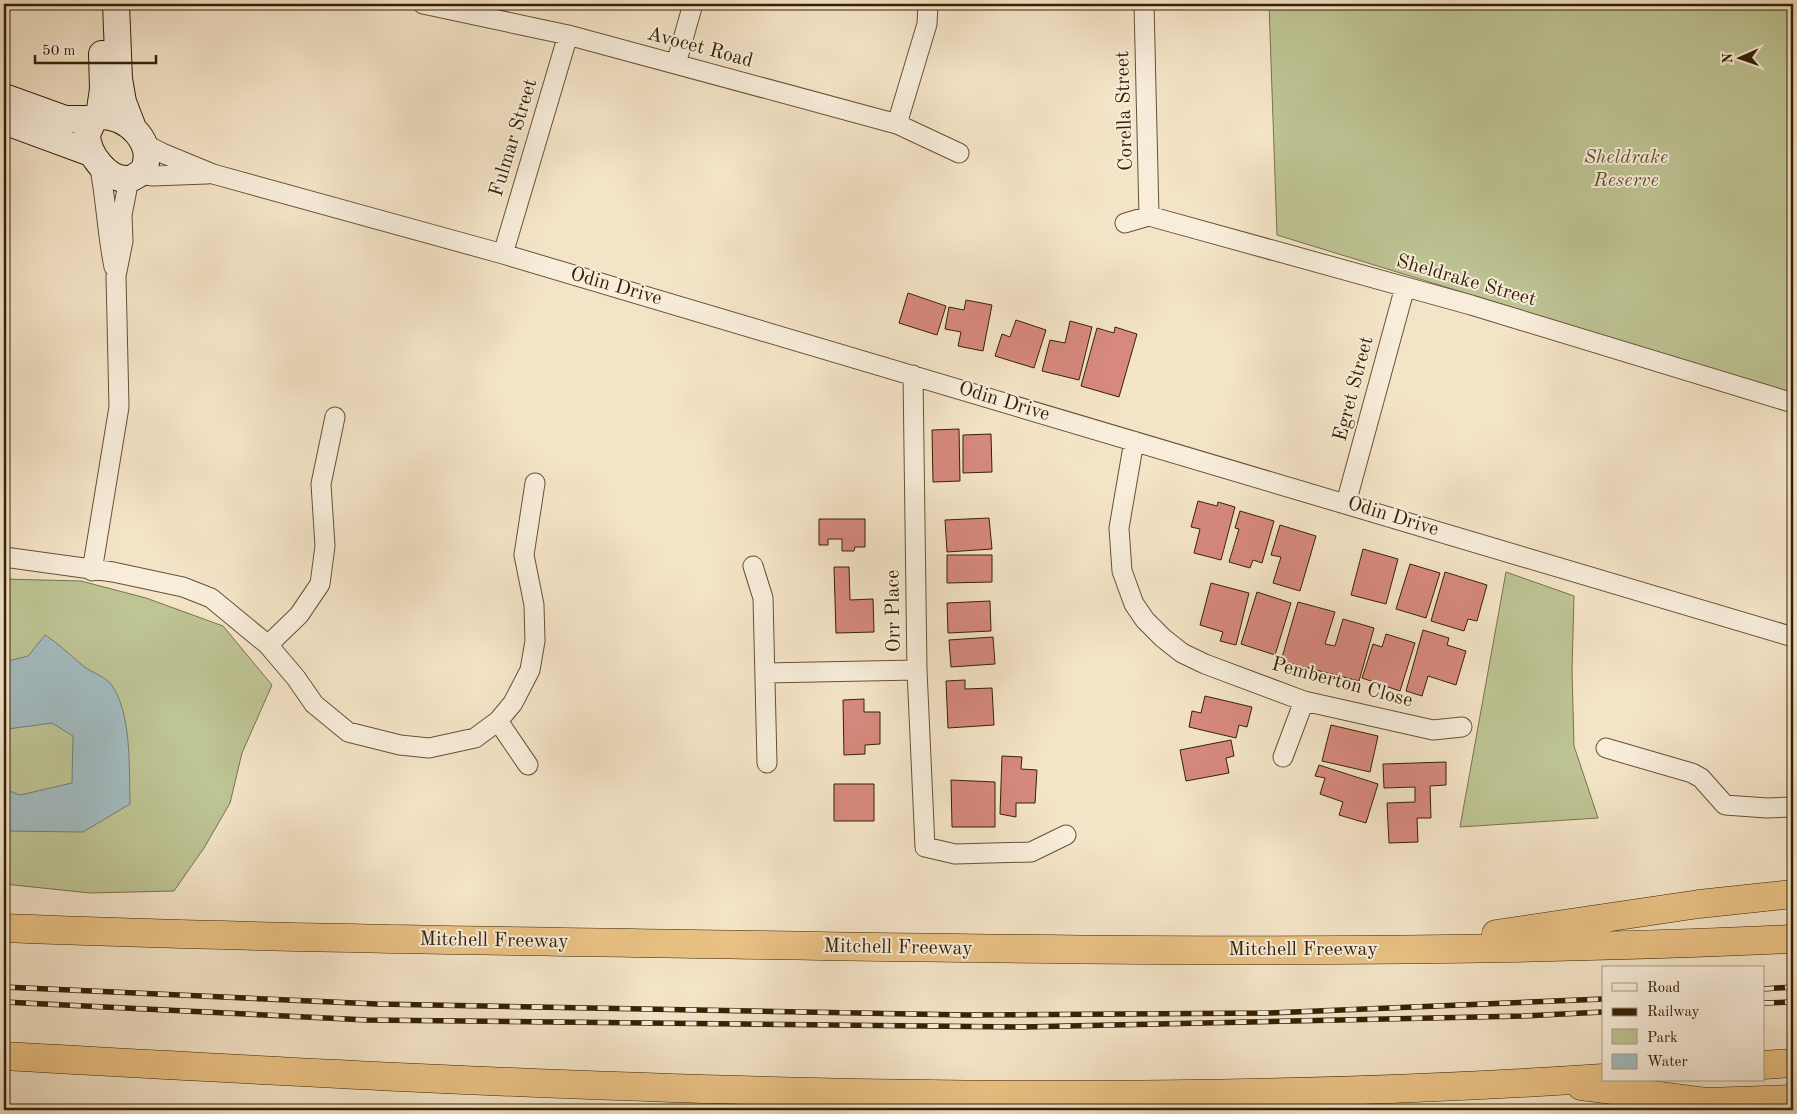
<svg xmlns="http://www.w3.org/2000/svg" width="1797" height="1114" font-family="'Old Standard TT',serif">
	<rect width="100%" height="100%" fill="#f4e4c7"/>
	<filter id="stains"><feTurbulence type="fractalNoise" baseFrequency=".004" numOctaves="4"/><feColorMatrix values="0 0 0 0 .2 0 0 0 0 .09 0 0 0 0 .02 0 0 0 .5 -.17"/></filter>
	<radialGradient id="worn" r=".72"><stop offset=".6" stop-color="#630" stop-opacity="0"/><stop offset="1" stop-color="#630" stop-opacity=".3"/></radialGradient>
	<path fill="#bec494" stroke="#7a724c" d="M 1269,4 L 1793,4 L 1793,394 L 1277,235 Z
		M 1506,572 L 1574,596 L 1572,671 L 1574,746 L 1598,818 L 1460,827 Z
		M 4,579 L 81,581 L 146,598 L 223,626 L 272,685 L 242,753 L 230,803 L 204,848 L 174,891 L 90,893 L 4,884 Z"/>
	<path fill="#a2bbc0" stroke="#767d74" d="M 45,635 C 59,644 69,654 81,664 C 89,672 103,675 110,683 C 132,710 129,769 130,804 L 83,832 L 4,831 L 4,789 L 20,795 L 72,783 L 73,736 L 52,723 L 8,729 L 4,732 L 4,662 L 28,656 Z"/>
	<path fill="#d7897e" stroke="#352103" d="M 908,293 L 946,306 L 937,335 L 899,323 Z
		M 966,300 L 992,305 L 983,351 L 958,346 L 961,332 L 945,329 L 949,307 L 964,310 Z
		M 1016,320 L 1046,330 L 1034,368 L 995,356 L 1002,334 L 1010,337 Z
		M 1070,321 L 1092,327 L 1079,380 L 1042,371 L 1050,340 L 1065,343 Z
		M 1115,327 L 1137,334 L 1119,397 L 1081,386 L 1097,328 L 1114,333 Z
		M 959,429 L 960,481 L 933,482 L 932,430 Z
		M 991,434 L 992,472 L 963,473 L 963,435 Z
		M 1198,501 L 1217,506 L 1218,502 L 1235,507 L 1221,560 L 1194,553 L 1200,529 L 1191,527 Z
		M 1240,511 L 1274,521 L 1262,563 L 1253,560 L 1250,568 L 1229,562 L 1239,529 L 1235,528 Z
		M 989,518 L 992,549 L 947,552 L 945,520 Z
		M 819,519 L 865,519 L 865,547 L 855,547 L 854,551 L 842,551 L 842,539 L 828,539 L 828,545 L 819,545 Z
		M 1280,525 L 1316,536 L 1300,591 L 1273,583 L 1281,557 L 1271,555 Z
		M 1363,549 L 1398,559 L 1386,604 L 1351,595 Z
		M 947,555 L 992,555 L 992,582 L 947,583 Z
		M 1410,564 L 1440,573 L 1426,618 L 1396,609 Z
		M 834,567 L 849,567 L 850,600 L 873,599 L 874,632 L 836,633 Z
		M 1445,572 L 1487,585 L 1477,621 L 1468,619 L 1464,631 L 1431,621 Z
		M 1211,583 L 1249,593 L 1236,645 L 1220,641 L 1223,632 L 1200,625 Z
		M 1257,592 L 1291,603 L 1275,655 L 1241,644 Z
		M 990,601 L 991,631 L 948,633 L 947,603 Z
		M 1298,602 L 1335,612 L 1325,644 L 1335,646 L 1343,619 L 1374,628 L 1359,681 L 1281,661 Z
		M 1423,630 L 1449,638 L 1447,645 L 1466,651 L 1456,685 L 1428,676 L 1422,696 L 1406,691 Z
		M 1386,634 L 1415,643 L 1400,691 L 1362,678 L 1373,644 L 1382,647 Z
		M 993,637 L 995,664 L 951,667 L 949,640 Z
		M 965,680 L 965,689 L 992,688 L 994,725 L 948,728 L 946,681 Z
		M 1205,696 L 1252,707 L 1247,727 L 1239,725 L 1236,738 L 1189,727 L 1192,711 L 1201,713 Z
		M 864,699 L 864,712 L 880,712 L 880,744 L 865,745 L 865,754 L 844,755 L 843,700 Z
		M 1331,725 L 1378,736 L 1370,772 L 1322,761 Z
		M 1231,740 L 1234,756 L 1226,758 L 1229,773 L 1186,781 L 1180,750 Z
		M 1002,756 L 1022,757 L 1021,769 L 1037,770 L 1035,803 L 1016,803 L 1016,817 L 1000,814 Z
		M 1446,762 L 1446,785 L 1430,786 L 1431,818 L 1417,818 L 1418,842 L 1389,843 L 1387,803 L 1415,802 L 1415,787 L 1384,788 L 1383,764 Z
		M 1319,765 L 1378,784 L 1366,823 L 1339,815 L 1343,802 L 1320,794 L 1325,778 L 1315,776 Z
		M 951,780 L 995,782 L 995,827 L 952,827 Z
		M 834,784 L 874,784 L 874,821 L 834,821 Z"/>
	<g fill="none" stroke-linecap="round" stroke-linejoin="round">
		<defs>
			<path id="minor" d="M 423,4 L 568,35 L 897,124 L 959,153
				M 1144,4 L 1149,216
				M 676,64 L 693,4
				M 897,124 L 927,24 L 928,4
				M 143,143 L 162,153 L 213,174 L 503,254 L 1793,637
				M 99,163 C 106,198 107,233 114,267
				M 139,174 L 153,176 L 207,174
				M 1125,223 L 1149,216 L 1471,305 L 1793,403
				M 503,254 L 568,35
				M 913,375 L 917,670 L 925,847 L 955,854 L 1031,852 L 1066,835
				M 1134,441 L 1119,528 L 1122,571 L 1134,604 L 1145,620 L 1163,638 L 1182,653 L 1205,664 L 1304,701 L 1433,730 L 1462,727
				M 1346,503 L 1405,287
				M 4,557 L 113,572 L 183,587 L 211,598 L 268,645 L 296,678 L 314,704 L 348,732 L 400,745 L 429,748 L 475,738 L 498,721 L 513,703 L 530,670 L 535,641 L 534,605 L 524,555 L 535,483
				M 753,566 L 763,598 L 767,763
				M 92,571 L 119,407 L 116,276 L 123,241 L 122,215 L 129,179
				M 268,645 L 299,615 L 320,584 L 325,546 L 321,484 L 335,417
				M 765,673 L 917,670
				M 498,721 L 528,765
				M 1606,748 L 1692,773 L 1701,778 L 1725,805 L 1767,808 L 1793,807
				M 1283,757 L 1304,701"/>
			<path id="secondary" d="M 116,4 L 119,79 L 123,102 L 133,128
				M 4,97 L 65,119 L 94,119
				M 99,116 C 127,114 157,144 143,171 C 139,174 134,178 129,179 C 107,181 87,153 87,134 L 94,119 Z
				M 99,116 L 103,89 L 102,54
				M 4,121 L 91,153"/>
			<path id="motorway" d="M 4,928 C 255,938 507,941 759,945 C 1104,951 1449,955 1793,939
				M 1496,934 L 1699,904 L 1793,894
				M 4,1056 C 536,1086 1070,1114 1603,1078
				M 1763,1065 L 1793,1063
				M 1581,1086 L 1706,1102 L 1793,1099"/>
		</defs>
		<use href="#minor" stroke="#655234" stroke-width="21"/>
		<use href="#secondary" stroke="#352103" stroke-width="28"/>
		<use href="#motorway" stroke="#352103" stroke-width="29"/>
		<use href="#minor" stroke="#f8eddb" stroke-width="19"/>
		<use href="#secondary" stroke="#f8eddb" stroke-width="26"/>
		<use href="#motorway" stroke="#eac284" stroke-width="28"/>
		<defs>
			<path id="rail" d="M 4,987 L 377,1004 L 967,1015 L 1268,1013 L 1603,999
				M 1763,989 L 1793,987
				M 4,1002 L 367,1020 L 1022,1027 L 1523,1016 L 1603,1012
				M 1763,1003 L 1793,1002"/>
		</defs>
		<use href="#rail" stroke="#352103" stroke-width="5.5"/>
		<use href="#rail" stroke="#f8eddb" stroke-width="4" stroke-dasharray="11" stroke-linecap="butt"/>
	</g>
	<g text-anchor="middle" dominant-baseline="central" stroke-width="4" stroke-linejoin="round" paint-order="stroke">
		<g font-size="20" fill="#352103" stroke="#f8eddb">
			<text transform="translate(700 48) rotate(15)">Avocet Road</text>
			<text transform="translate(1125 111) rotate(-92)">Corella Street</text>
			<text transform="translate(514 138) rotate(-73)">Fulmar Street</text>
			<text transform="translate(1466 281) rotate(16)">Sheldrake Street</text>
			<text transform="translate(616 287) rotate(16)">Odin Drive</text>
			<text transform="translate(1354 389) rotate(-75)">Egret Street</text>
			<text transform="translate(1004 402) rotate(17)">Odin Drive</text>
			<text transform="translate(1393 517) rotate(17)">Odin Drive</text>
			<text transform="translate(894 611) rotate(-91)">Orr Place</text>
			<text transform="translate(1342 683) rotate(15)">Pemberton Close</text>
			<text transform="translate(494 941) rotate(1)">Mitchell Freeway</text>
			<text transform="translate(898 948) rotate(1)">Mitchell Freeway</text>
			<text x="1303" y="950">Mitchell Freeway</text>
		</g>
		<g font-size="20" font-style="italic" fill="#5e522e" stroke="#f8eddb">
			<text x="1626" y="158">Sheldrake<tspan x="1626" dy="23">Reserve</tspan></text>
		</g>
	</g>
	<rect width="1797" height="1114" fill="none" stroke="#f4e4c7" stroke-width="20"/>
	<rect x="5" y="5" width="1787" height="1104" fill="none" stroke="#352103" stroke-width="2.5"/>
	<rect x="10" y="10" width="1777" height="1094" fill="none" stroke="#352103"/>
	<rect x="1602" y="966" width="162" height="115" fill="#f8eddb" stroke="#aa9b85"/>
	<rect x="1612" y="983" width="25" height="8" fill="#f8eddb" stroke="#aa9b85"/>
	<text x="1647" y="992" font-size="15" fill="#352103">Road</text>
	<rect x="1612" y="1008" width="25" height="8" fill="#352103" stroke="#aa9b85"/>
	<text x="1647" y="1016" font-size="15" fill="#352103">Railway</text>
	<rect x="1612" y="1029" width="25" height="15" fill="#bec494" stroke="#aa9b85"/>
	<text x="1647" y="1042" font-size="15" fill="#352103">Park</text>
	<rect x="1612" y="1054" width="25" height="15" fill="#a2bbc0" stroke="#aa9b85"/>
	<text x="1647" y="1066" font-size="15" fill="#352103">Water</text>
	<g transform="translate(1740 58) rotate(268)" stroke="#f8eddb" stroke-width="4" paint-order="stroke">
	<path d="M0-4L9 19L0 12L-9 19Z" fill="#352103"/>
	<text y="-8" font-size="14" font-weight="bold" text-anchor="middle" fill="#352103">N</text>
	</g>
	<path d="M35 55v8h121v-8" fill="none" stroke="#352103" stroke-width="2.5"/>
	<text x="42" y="55" font-size="15" fill="#352103" stroke="#f8eddb" stroke-width="4" paint-order="stroke">50 m</text>
	<rect width="100%" height="100%" filter="url(#stains)"/>
	<rect width="100%" height="100%" fill="url(#worn)"/>
</svg>
